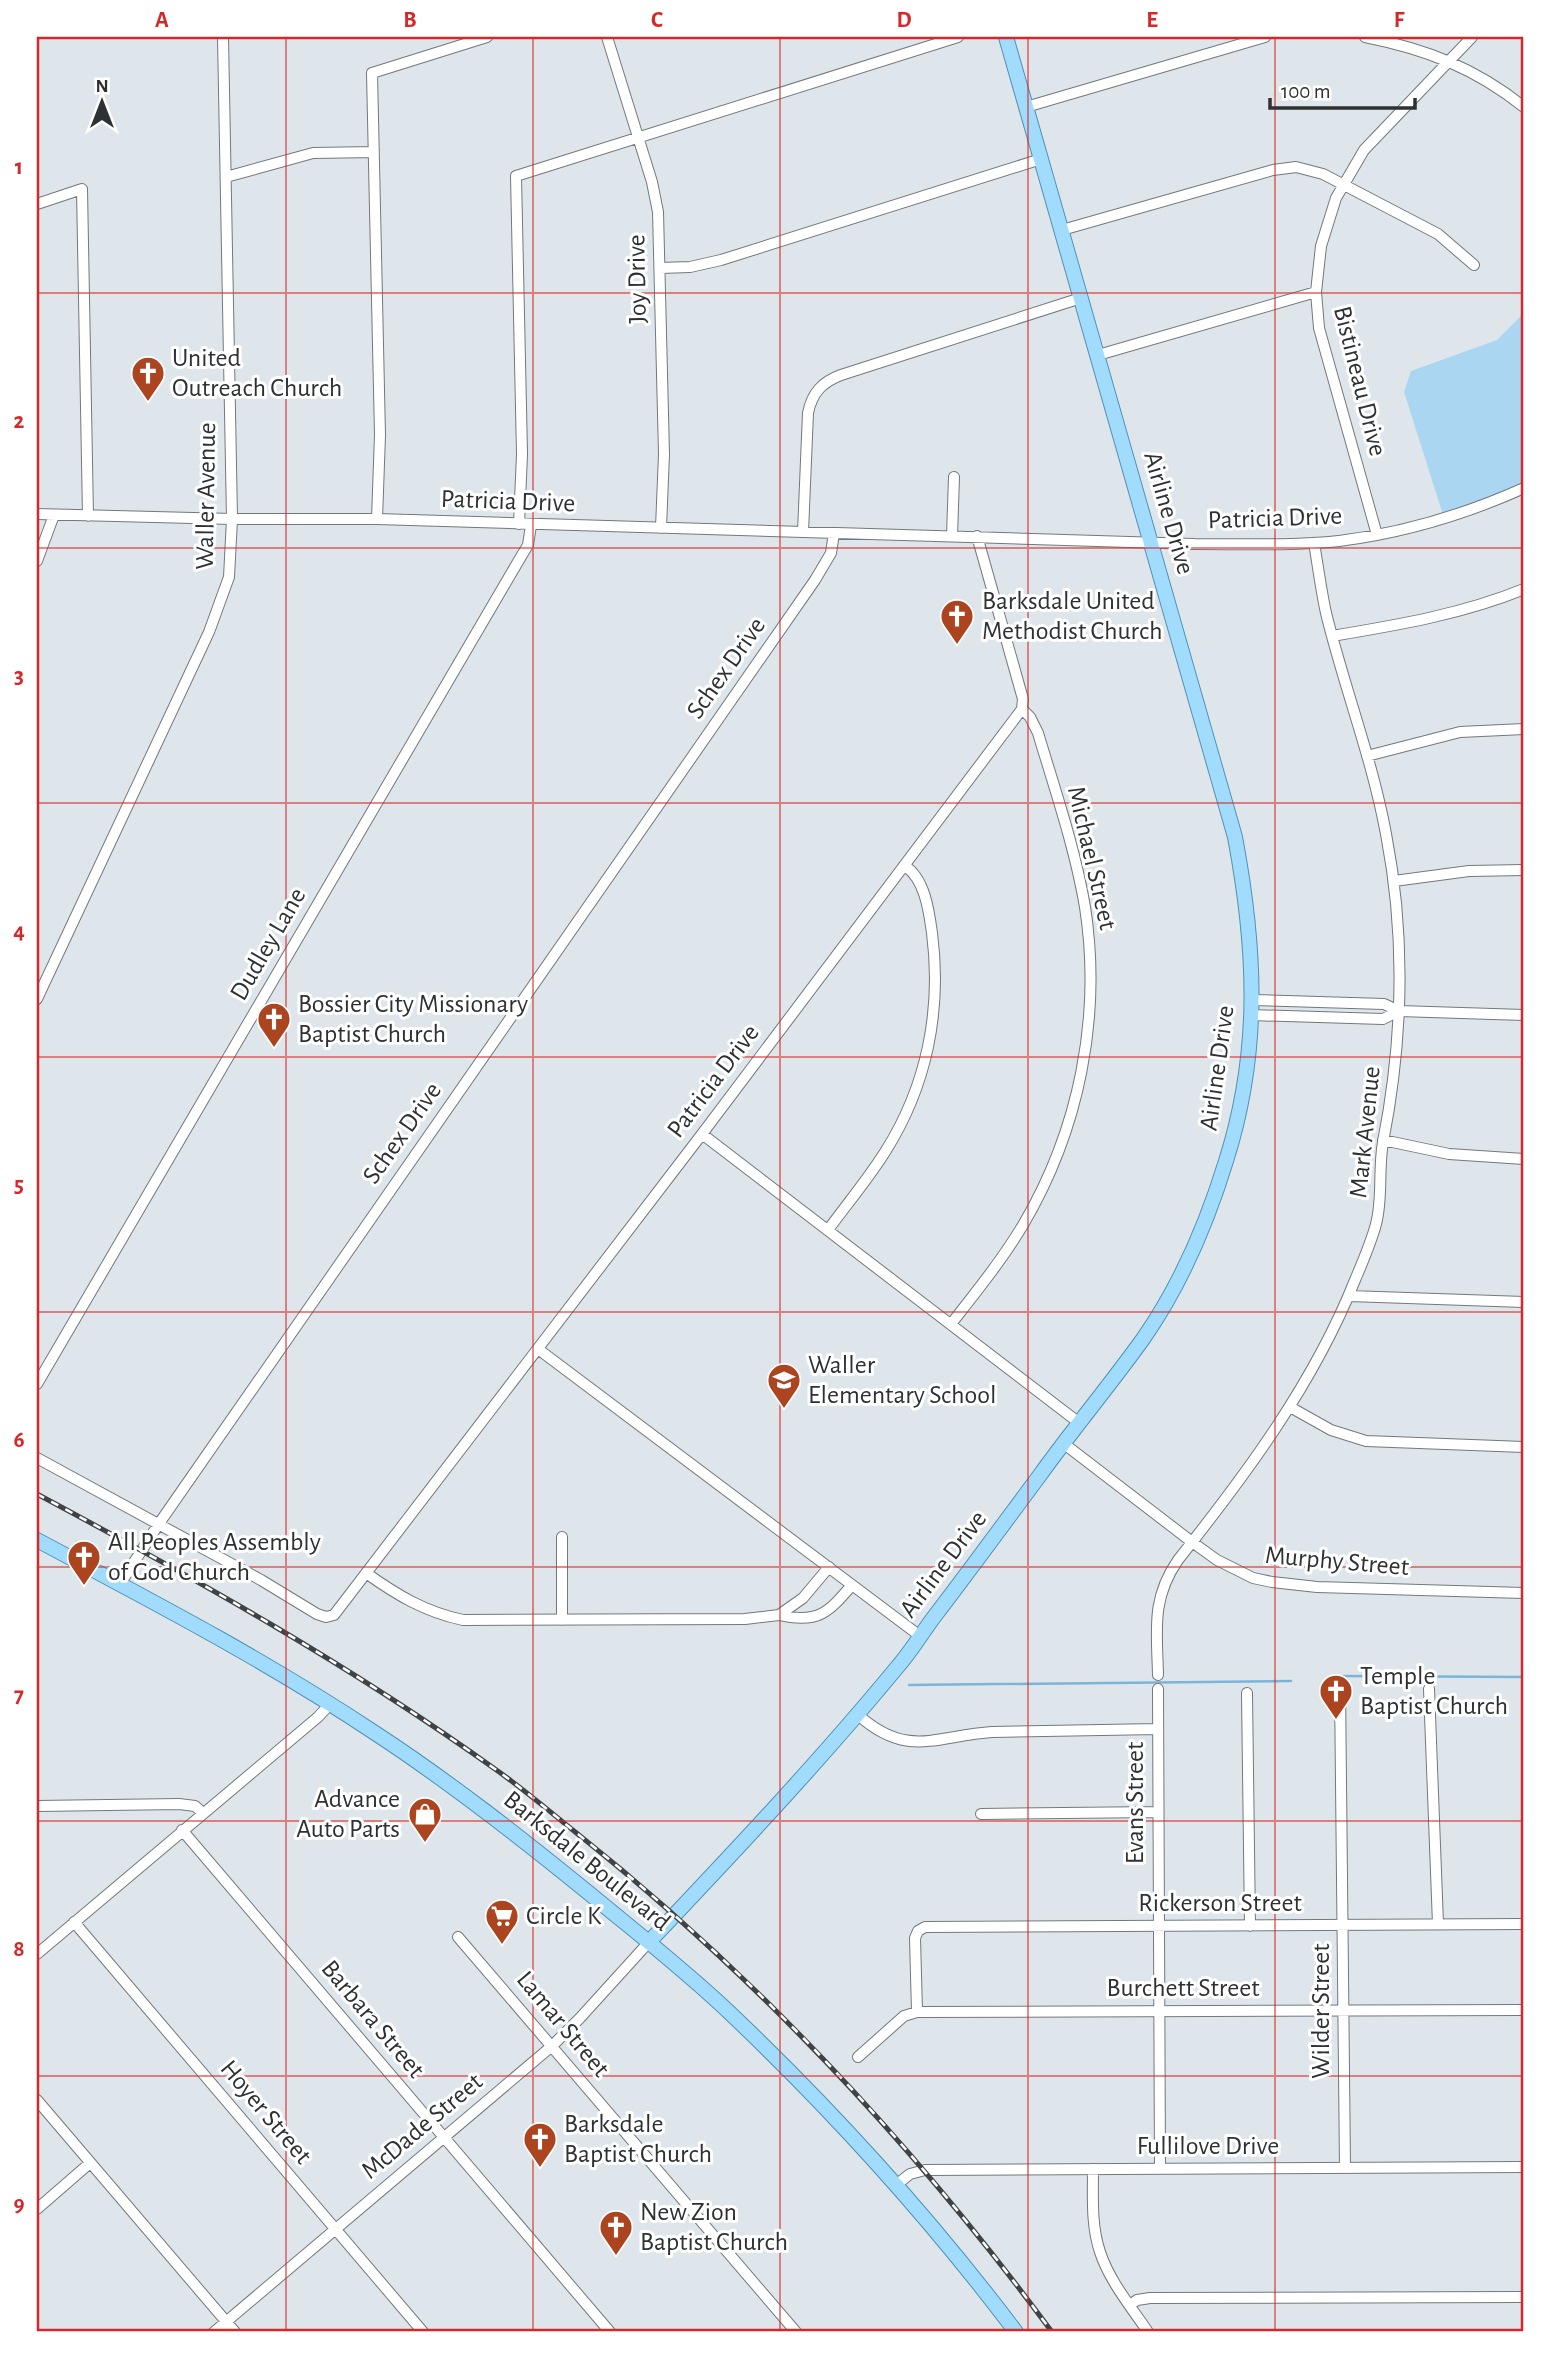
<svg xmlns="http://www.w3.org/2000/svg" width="1561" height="2369" font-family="'Alegreya Sans',sans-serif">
	<rect width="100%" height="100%" fill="#dfe6eb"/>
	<path fill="#aad6f2" d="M 1524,313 L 1524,487 L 1444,518 L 1404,392 L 1411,371 L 1497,340 Z"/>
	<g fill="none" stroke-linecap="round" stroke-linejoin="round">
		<path stroke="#7ab4d9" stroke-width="2.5" d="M 1344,1676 L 1524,1677
			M 909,1685 L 1291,1681"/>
		<defs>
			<path id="minor" d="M 607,37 L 652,182 L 658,212 L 664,454 L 661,528
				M 1365,37 C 1426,49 1475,68 1524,107
				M 1026,107 L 1265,37
				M 226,177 L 313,153 L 374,152
				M 37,204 L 82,189 L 88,516
				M 1062,230 L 1273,170 L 1296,167 L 1323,174 L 1438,234 L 1474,265
				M 660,268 L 690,267 L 721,260 L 1041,159
				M 1098,355 L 1316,292
				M 37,514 L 232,519 L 377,519 L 1194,544 C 1243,544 1291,546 1339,541 C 1403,533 1466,514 1524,488
				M 377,519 L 380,435 L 372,73 L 487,37
				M 519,524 L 522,454 L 516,176 L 958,37
				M 803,532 L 808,413 C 812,393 822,382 841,375 L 1081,298
				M 1377,535 L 1319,328 L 1316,292 L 1321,246 L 1336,198 L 1364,150 L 1472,37
				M 952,536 L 954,477
				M 37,561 L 54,515
				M 1332,636 C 1398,625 1463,614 1524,589
				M 1367,756 L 1460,732 L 1524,729
				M 1394,881 L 1469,871 L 1524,870
				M 37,999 L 209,632 L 229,577 L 232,519 L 223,37
				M 1252,1000 L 1384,1004 L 1399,1011 L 1524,1015
				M 1251,1015 L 1383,1019 L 1399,1011
				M 702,1134 L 1078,1422
				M 1383,1140 L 1449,1154 L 1524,1159
				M 828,1230 C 847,1204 868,1179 885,1152 C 927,1086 942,1010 932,933 C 929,911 925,879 905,866
				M 1349,1296 L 1524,1302
				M 951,1324 C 976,1292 1002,1260 1023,1225 C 1079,1130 1102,1017 1085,907 C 1075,848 1055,790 1038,733 L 1030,717 L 1022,709
				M 538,1349 L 920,1636
				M 37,1384 L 519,560 L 528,545 L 531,525
				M 1290,1407 L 1331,1430 L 1366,1441 L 1524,1447
				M 1063,1443 L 1192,1542 L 1217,1560 L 1253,1578 L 1272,1582 L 1317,1587 L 1524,1593
				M 37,1458 L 261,1580 L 317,1614 L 326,1617 L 334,1615 L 702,1134 L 1022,709 L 1023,699 L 977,536
				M 562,1537 L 562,1620
				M 366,1573 C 397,1595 425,1612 463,1620 L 745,1619 L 779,1615 L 803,1598 L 829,1567
				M 120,1584 L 158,1525 L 815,580 L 831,553 L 834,533
				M 779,1615 C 818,1624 828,1613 852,1585
				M 1158,1675 C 1157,1630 1151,1599 1178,1560 C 1247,1473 1314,1383 1355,1280 C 1363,1261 1371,1243 1376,1224 C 1383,1198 1378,1170 1383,1142 C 1403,1040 1406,937 1386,834 C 1372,758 1344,687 1326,613 C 1321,590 1318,566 1314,543
				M 1340,1686 L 1345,2168
				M 1158,1689 L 1160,2169
				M 1429,1689 L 1438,1924
				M 1247,1693 L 1250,1926
				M 857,1714 C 907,1759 935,1736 992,1732 L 1158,1729
				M 37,1806 L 179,1804 L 195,1806 L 203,1813
				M 981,1814 L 1158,1812
				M 182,1830 L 610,2332
				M 74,1922 L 423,2332
				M 458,1937 L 796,2332
				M 37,1954 L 318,1717 L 330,1704
				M 917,2012 L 915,1938 L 918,1931 L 925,1927 L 1524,1924
				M 858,2057 L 904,2016 L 917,2012 L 1524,2010
				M 37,2100 L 235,2332
				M 1093,2169 C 1093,2197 1091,2225 1100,2252 C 1109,2280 1131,2307 1148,2332
				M 896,2185 L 910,2174 L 925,2170 L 1524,2167
				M 37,2209 L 90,2163
				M 1130,2305 L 1137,2300 L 1150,2298 L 1524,2297
				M 214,2332 L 552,2046 L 580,2018 L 649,1942"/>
			<path id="major" d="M 37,1540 C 152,1601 267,1661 375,1733 C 450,1782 520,1837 590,1894 C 637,1933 686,1971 731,2014 C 834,2112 930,2218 1016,2332
				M 649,1942 C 734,1852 820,1761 899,1665 C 912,1650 922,1633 934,1617 C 970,1570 1005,1522 1040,1475 C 1073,1429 1110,1385 1143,1339 C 1180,1286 1207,1223 1226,1161 C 1261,1051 1256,949 1235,837 L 1006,37"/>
		</defs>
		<use href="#minor" stroke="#72797d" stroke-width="12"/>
		<use href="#major" stroke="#5091b6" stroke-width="16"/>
		<use href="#minor" stroke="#fff" stroke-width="10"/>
		<use href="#major" stroke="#a1dcfd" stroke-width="14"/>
		<defs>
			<path id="rail" d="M 37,1494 C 196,1579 348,1664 495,1769 C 522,1788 548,1810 574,1831 C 758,1977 913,2144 1052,2332"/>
		</defs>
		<use href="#rail" stroke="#404346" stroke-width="5"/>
		<use href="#rail" stroke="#fff" stroke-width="2.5" stroke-dasharray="8" stroke-linecap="butt"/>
	</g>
	<path fill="none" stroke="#d62828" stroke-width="2" stroke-opacity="0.55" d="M 286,37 L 286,2332M 533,37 L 533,2332M 780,37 L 780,2332M 1028,37 L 1028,2332M 1275,37 L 1275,2332M 37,293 L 1524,293M 37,548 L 1524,548M 37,803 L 1524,803M 37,1057 L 1524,1057M 37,1312 L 1524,1312M 37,1567 L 1524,1567M 37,1821 L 1524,1821M 37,2076 L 1524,2076"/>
	<defs>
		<symbol id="church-pin" viewBox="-11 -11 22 30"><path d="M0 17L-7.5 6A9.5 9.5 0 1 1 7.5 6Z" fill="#ab441f" stroke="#fff"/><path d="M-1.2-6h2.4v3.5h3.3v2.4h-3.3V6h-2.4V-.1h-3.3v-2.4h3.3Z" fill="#fff"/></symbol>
		<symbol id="school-pin" viewBox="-11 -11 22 30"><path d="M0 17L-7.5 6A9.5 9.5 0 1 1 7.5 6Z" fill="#ab441f" stroke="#fff"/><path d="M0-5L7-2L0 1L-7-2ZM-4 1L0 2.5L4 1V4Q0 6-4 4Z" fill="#fff"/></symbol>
		<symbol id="shop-pin" viewBox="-11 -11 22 30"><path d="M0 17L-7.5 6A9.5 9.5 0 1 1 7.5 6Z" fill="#ab441f" stroke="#fff"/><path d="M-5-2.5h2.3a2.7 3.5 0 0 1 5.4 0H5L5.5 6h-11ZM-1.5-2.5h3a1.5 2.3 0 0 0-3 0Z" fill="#fff"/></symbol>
		<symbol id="supermarket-pin" viewBox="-11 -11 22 30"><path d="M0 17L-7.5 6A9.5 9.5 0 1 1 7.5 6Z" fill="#ab441f" stroke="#fff"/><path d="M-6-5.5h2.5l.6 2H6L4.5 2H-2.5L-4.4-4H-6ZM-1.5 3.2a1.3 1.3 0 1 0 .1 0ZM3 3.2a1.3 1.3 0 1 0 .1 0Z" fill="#fff"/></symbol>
	</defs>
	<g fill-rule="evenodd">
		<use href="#church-pin" x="129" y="354" width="38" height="52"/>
		<use href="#church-pin" x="938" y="597" width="38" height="52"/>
		<use href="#church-pin" x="255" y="1000" width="38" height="52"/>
		<use href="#school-pin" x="765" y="1361" width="38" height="52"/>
		<use href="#church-pin" x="65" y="1538" width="38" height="52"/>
		<use href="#church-pin" x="1317" y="1672" width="38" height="52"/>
		<use href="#shop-pin" x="406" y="1795" width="38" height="52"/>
		<use href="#supermarket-pin" x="483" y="1897" width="38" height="52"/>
		<use href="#church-pin" x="521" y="2120" width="38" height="52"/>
		<use href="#church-pin" x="597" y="2208" width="38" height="52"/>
	</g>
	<g text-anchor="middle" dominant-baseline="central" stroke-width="6" stroke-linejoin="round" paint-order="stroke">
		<g font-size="26" fill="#2e3133" stroke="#fff">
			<text transform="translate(637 279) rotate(-91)">Joy Drive</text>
			<text transform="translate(1360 381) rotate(76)">Bistineau Drive</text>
			<text transform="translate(206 496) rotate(-89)">Waller Avenue</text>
			<text transform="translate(508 501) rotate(2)">Patricia Drive</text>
			<text transform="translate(1169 513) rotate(74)">Airline Drive</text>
			<text transform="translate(1275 518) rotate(-2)">Patricia Drive</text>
			<text transform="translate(726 668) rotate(-55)">Schex Drive</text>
			<text transform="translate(1092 858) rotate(77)">Michael Street</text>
			<text transform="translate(268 944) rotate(-60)">Dudley Lane</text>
			<text transform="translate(1217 1068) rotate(-82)">Airline Drive</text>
			<text transform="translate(713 1081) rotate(-53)">Patricia Drive</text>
			<text transform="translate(1365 1132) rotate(-84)">Mark Avenue</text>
			<text transform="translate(402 1133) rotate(-55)">Schex Drive</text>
			<text transform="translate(1337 1561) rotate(5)">Murphy Street</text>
			<text transform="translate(943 1564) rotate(-53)">Airline Drive</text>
			<text transform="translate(1135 1803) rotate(-90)">Evans Street</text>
			<text transform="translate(587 1861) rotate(39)">Barksdale Boulevard</text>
			<text x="1220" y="1903">Rickerson Street</text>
			<text x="1183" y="1988">Burchett Street</text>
			<text transform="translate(1321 2011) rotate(-90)">Wilder Street</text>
			<text transform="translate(373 2019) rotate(50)">Barbara Street</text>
			<text transform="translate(563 2024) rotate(50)">Lamar Street</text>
			<text transform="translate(266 2112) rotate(50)">Hoyer Street</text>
			<text transform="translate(422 2126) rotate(-40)">McDade Street</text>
			<text x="1208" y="2146">Fullilove Drive</text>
		</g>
		<g font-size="26" fill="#2e3133" stroke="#fff" text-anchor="start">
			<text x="172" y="358">United<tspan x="172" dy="30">Outreach Church</tspan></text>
			<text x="982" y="601">Barksdale United<tspan x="982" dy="30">Methodist Church</tspan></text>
			<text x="298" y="1004">Bossier City Missionary<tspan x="298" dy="30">Baptist Church</tspan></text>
			<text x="808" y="1365">Waller<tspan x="808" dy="30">Elementary School</tspan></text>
			<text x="108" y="1542">All Peoples Assembly<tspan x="108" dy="30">of God Church</tspan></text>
			<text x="1360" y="1676">Temple<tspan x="1360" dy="30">Baptist Church</tspan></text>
			<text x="400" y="1799" text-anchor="end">Advance<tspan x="400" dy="30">Auto Parts</tspan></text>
			<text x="526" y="1916">Circle K</text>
			<text x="564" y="2124">Barksdale<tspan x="564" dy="30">Baptist Church</tspan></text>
			<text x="640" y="2212">New Zion<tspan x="640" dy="30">Baptist Church</tspan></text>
		</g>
	</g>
	<rect width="1561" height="2369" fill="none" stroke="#ffffff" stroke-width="77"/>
	<g transform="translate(102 102)" stroke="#ffffff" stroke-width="5" paint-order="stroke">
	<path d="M0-5L12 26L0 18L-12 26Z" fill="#2e3133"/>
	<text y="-10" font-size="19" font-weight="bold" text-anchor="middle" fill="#2e3133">N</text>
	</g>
	<path d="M1270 98v10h145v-10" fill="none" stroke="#2e3133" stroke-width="3.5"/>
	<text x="1281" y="98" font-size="21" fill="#2e3133" stroke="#ffffff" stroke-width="5" paint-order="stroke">100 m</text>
	<rect x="38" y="38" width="1484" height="2292" fill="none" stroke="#d62828" stroke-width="2.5"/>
	<g font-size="23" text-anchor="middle" font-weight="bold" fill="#d62828">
		<text x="162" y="27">A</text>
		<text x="410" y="27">B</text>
		<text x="657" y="27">C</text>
		<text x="904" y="27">D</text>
		<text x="1152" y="27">E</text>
		<text x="1399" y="27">F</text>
		<text x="19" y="174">1</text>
		<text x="19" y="428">2</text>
		<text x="19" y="683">3</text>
		<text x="19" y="938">4</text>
		<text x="19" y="1192">5</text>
		<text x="19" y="1447">6</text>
		<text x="19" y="1702">7</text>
		<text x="19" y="1956">8</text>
		<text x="19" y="2211">9</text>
	</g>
</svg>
